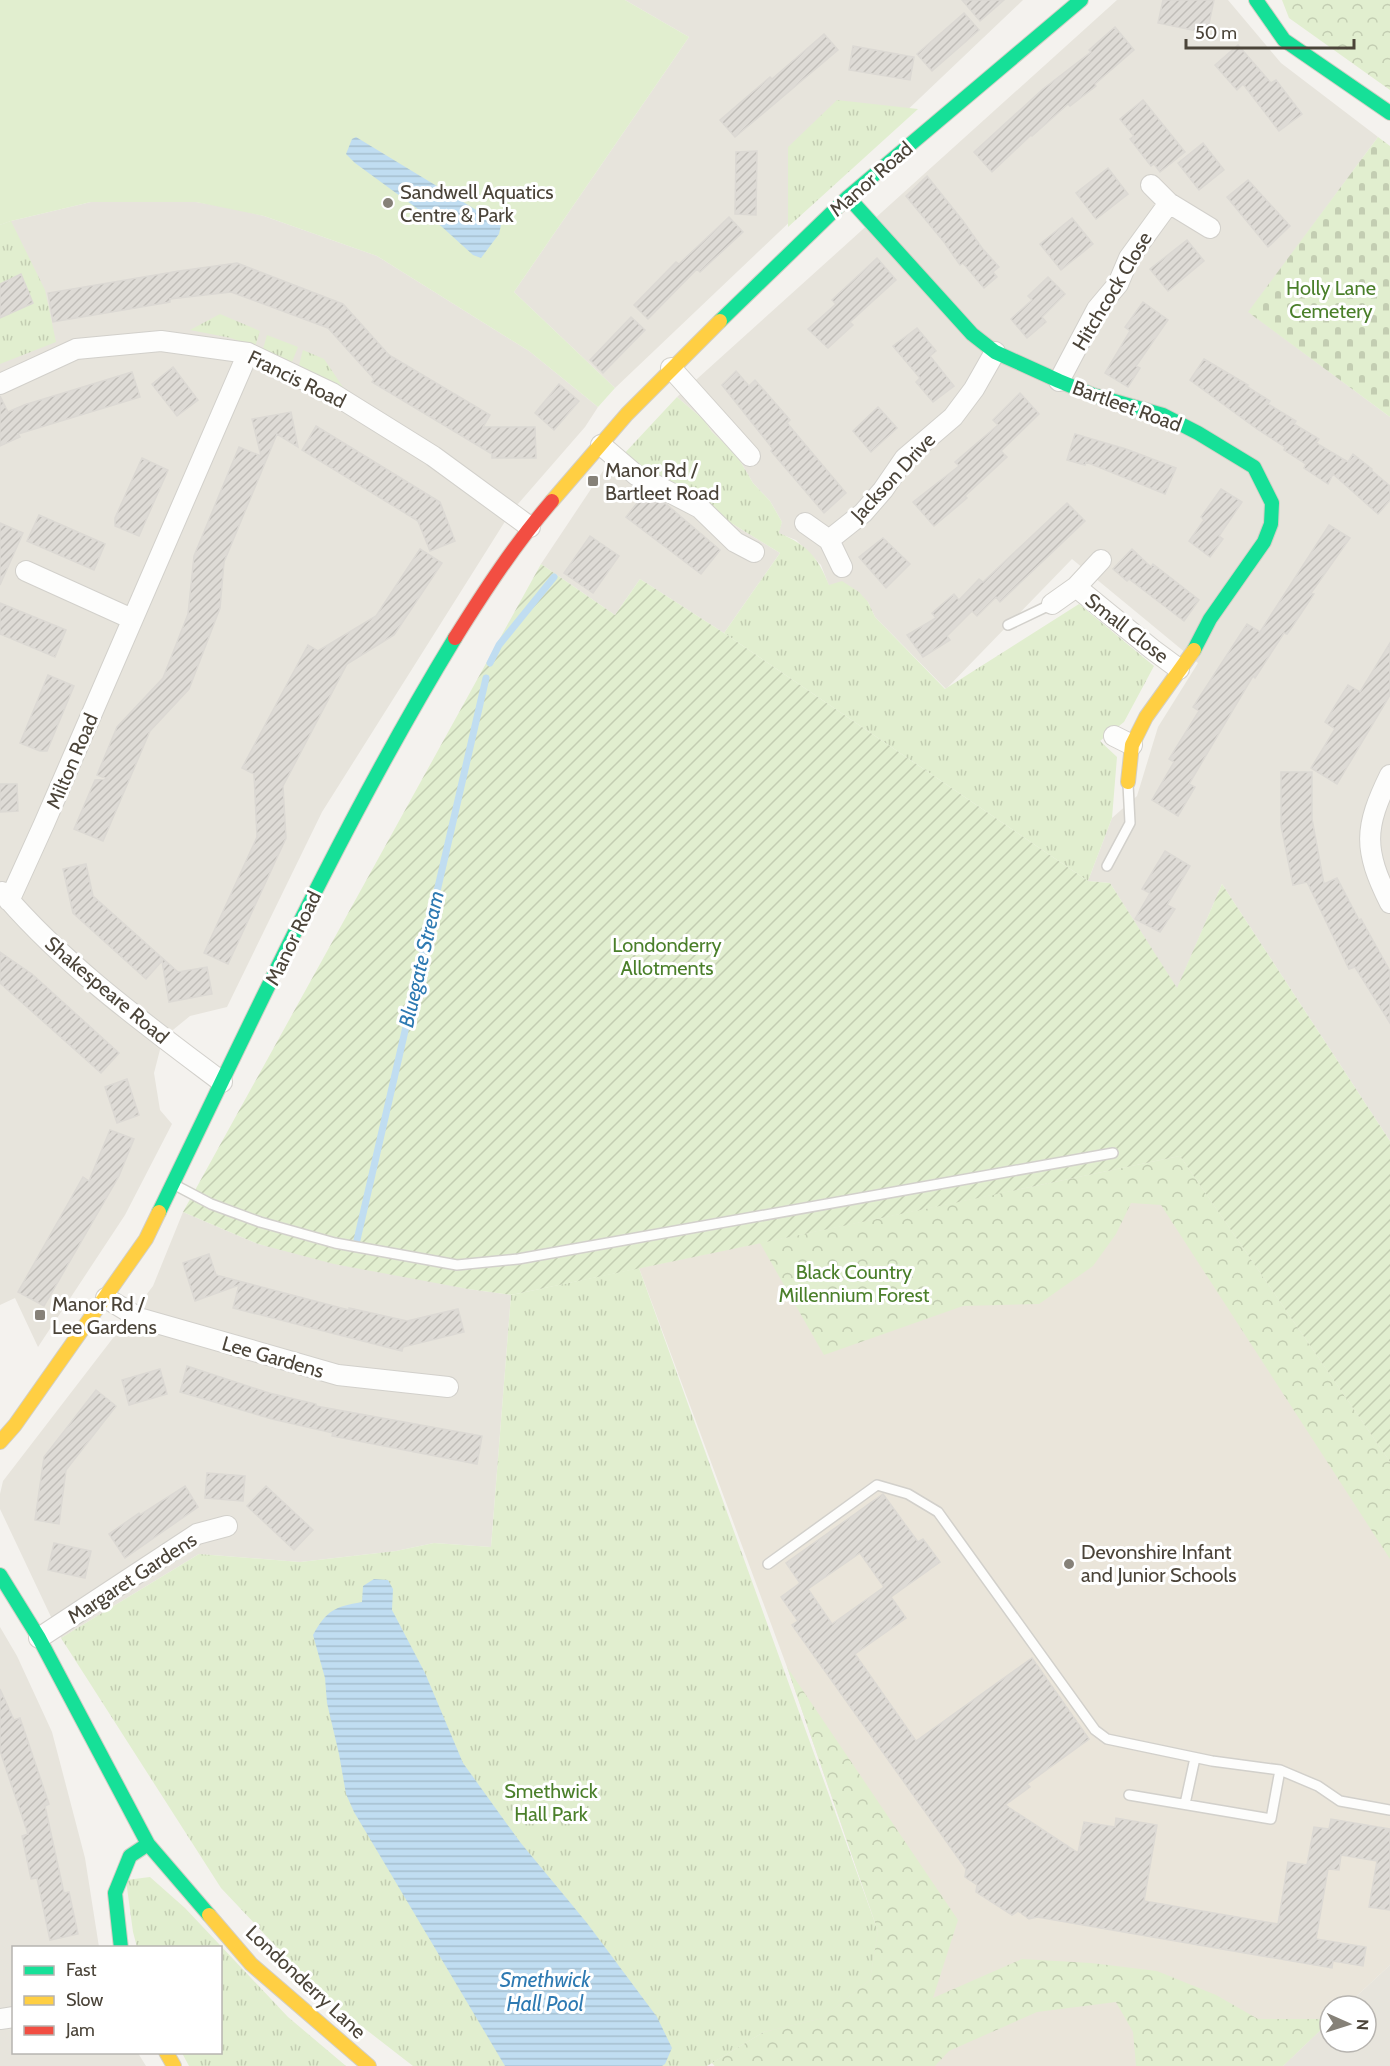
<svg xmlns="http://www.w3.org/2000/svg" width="1390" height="2066" font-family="Cabin,sans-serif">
	<defs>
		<pattern id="grass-tufts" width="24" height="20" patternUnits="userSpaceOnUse" patternTransform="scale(1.5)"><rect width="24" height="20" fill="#e1eecf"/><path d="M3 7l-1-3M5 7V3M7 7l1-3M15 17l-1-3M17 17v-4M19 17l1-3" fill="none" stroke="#c3cdb2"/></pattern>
		<pattern id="forest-crowns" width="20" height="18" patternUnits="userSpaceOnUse" patternTransform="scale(1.5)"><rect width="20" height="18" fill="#e1eecf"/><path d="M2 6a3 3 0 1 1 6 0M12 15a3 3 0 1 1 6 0" fill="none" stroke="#c3cdb2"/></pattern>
		<pattern id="cemetery-stones" width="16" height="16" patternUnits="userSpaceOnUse" patternTransform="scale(1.5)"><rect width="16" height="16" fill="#e1eecf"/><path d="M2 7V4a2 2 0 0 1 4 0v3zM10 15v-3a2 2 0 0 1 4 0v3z" fill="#c3cdb2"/></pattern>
		<pattern id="garden-furrows" width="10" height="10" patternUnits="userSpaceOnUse" patternTransform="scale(1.5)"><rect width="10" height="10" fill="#e1eecf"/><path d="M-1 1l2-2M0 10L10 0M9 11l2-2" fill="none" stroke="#c3cdb2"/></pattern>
		<pattern id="water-rules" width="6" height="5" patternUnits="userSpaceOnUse" patternTransform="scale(1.5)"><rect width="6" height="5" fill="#c0ddf1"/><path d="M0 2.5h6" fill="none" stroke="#a6bfcf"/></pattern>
		<pattern id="building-hatch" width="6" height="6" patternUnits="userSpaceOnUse" patternTransform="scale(1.5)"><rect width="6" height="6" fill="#dedbd6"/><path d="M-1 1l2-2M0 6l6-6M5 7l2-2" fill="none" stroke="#c0bdb8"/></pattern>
	</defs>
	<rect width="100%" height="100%" fill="#f4f2ee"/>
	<path fill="#e7e4dc" d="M 625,0 L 1023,0 L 615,388 L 514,292 L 689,37 Z
		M 1117,0 L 1228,0 L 1281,63 L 1378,137 L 1249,312 L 1390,417 L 1390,1141 L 1222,884 L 1177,989 L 1110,883 L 1088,881 L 1112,818 L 1137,796 L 1158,727 L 1198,663 L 1072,559 L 946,689 L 875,617 L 868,602 L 829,586 L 821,565 L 796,540 L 778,533 L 782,522 L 770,501 L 753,483 L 736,454 L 712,432 L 704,420 L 677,397 Z
		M 91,202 L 196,202 L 232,208 L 264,216 L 377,256 L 529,351 L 598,407 L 585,427 L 511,512 L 322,812 L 227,1007 L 190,1016 L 163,1038 L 154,1073 L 160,1110 L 172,1124 L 125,1215 L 38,1347 L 15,1298 L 0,1305 L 0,225 L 11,221 Z
		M 622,456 L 780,553 L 724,633 L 640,579 L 615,615 L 541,564 L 605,468 Z
		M 183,1212 L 258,1244 L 468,1289 L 511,1295 L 491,1547 L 434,1543 L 396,1551 L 300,1562 L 199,1554 L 61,1638 L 0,1509 L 0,1494 L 3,1481 L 153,1286 Z
		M 0,1627 L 17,1656 L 52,1732 L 85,1858 L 99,1947 L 14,1948 L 14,2052 L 138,2053 L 146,2066 L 0,2066 Z
		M 1390,1965 L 1390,2066 L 1283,2066 L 1330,2021 L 1330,2042 L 1366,2042 L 1366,2006 L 1346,2006 Z"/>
	<path fill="#eae5da" d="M 1180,1156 L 1390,1462 L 1390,1965 L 1346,2006 L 1330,2006 L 1330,2021 L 1283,2066 L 715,2066 L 712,2063 L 764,2032 L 878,1931 L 787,1667 L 639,1268 Z"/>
	<path fill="url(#grass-tufts)" d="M 837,100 L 918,109 L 788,227 L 788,147 Z
		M 11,221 L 45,290 L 56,342 L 0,364 L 0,225 Z
		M 220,314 L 260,331 L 255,347 L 231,338 L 190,330 Z
		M 267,335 L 298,347 L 292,362 L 263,349 Z
		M 303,350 L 324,359 L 347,393 L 299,365 Z
		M 677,397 L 704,420 L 712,432 L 736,454 L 753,483 L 770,501 L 782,522 L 779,533 C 807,545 818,557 829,585 L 842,581 L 859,592 L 868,602 L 875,617 L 945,689 L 1079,604 L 1154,666 L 1124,722 L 1100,741 L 1117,757 L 1112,818 L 1088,881 L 724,633 L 780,553 L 622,456 Z
		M 639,1268 L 878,1931 L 870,1980 L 823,2018 L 764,2032 L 707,2066 L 413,2066 L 324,1997 L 221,1888 L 61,1638 L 199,1554 L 300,1562 L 396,1551 L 434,1543 L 491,1547 L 511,1295 Z
		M 150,1877 L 185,1908 L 288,2017 L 346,2066 L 189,2066 L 182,2053 L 220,2052 L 220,1948 L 137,1947 L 133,1932 L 126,1880 Z"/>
	<path fill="url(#forest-crowns)" d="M 1282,0 L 1390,0 L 1390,90 L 1289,18 Z
		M 1180,1156 L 1390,1462 L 1390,1559 L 1161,1205 L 1131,1203 L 1116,1234 L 1093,1266 L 1039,1304 L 963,1306 L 824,1355 L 760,1243 Z
		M 787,1667 L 958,1920 L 933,1998 L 1022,1959 L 1091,1963 L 1157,1971 L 1216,1995 L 1258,2019 L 1330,2019 L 1330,2021 L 1283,2066 L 1136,2066 L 1133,2032 L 1116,2002 L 1037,2012 L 949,2051 L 935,2066 L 715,2066 L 712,2063 L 764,2032 L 823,2018 L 870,1980 L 878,1931 Z"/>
	<path fill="url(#cemetery-stones)" d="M 1378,137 L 1390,146 L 1390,417 L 1248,312 Z"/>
	<path fill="url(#garden-furrows)" d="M 541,564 L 615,615 L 640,579 L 724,633 L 1088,881 L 1110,883 L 1177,988 L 1222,884 L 1390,1141 L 1390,1462 L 1180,1156 L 511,1295 L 468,1289 L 334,1264 L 258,1244 L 183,1212 Z"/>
	<path fill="#e1eecf" d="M 0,0 L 625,0 L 689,37 L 514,292 L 615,388 L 598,407 L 529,351 L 377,256 L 264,216 L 196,202 L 91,202 L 11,221 L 0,225 Z"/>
	<path fill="url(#water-rules)" d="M 356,137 L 501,225 L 499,234 L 481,258 L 473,255 L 441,226 L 355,163 L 346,154 L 352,139 Z
		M 374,1579 L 388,1580 L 393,1589 L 392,1610 L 425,1673 L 463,1763 L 520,1842 L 587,1923 L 657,2017 L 672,2048 L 665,2064 L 662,2066 L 505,2066 L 354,1812 L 346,1794 L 339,1754 L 327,1703 L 325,1678 L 313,1635 C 327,1610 334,1607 362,1602 L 363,1586 Z"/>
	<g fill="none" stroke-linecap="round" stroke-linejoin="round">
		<path stroke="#c0ddf1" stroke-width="7" d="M 490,663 L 499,645 L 554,577
			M 357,1240 L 486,678"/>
	</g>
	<path fill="url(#building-hatch)" stroke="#dcd9d4" stroke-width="1.5" fill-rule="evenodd" d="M 962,0 L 1004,0 L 980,21 Z
		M 1163,0 L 1214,0 L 1207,33 L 1158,23 Z
		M 964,13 L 979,30 L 932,71 L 917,54 Z
		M 1115,27 L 1134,50 L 1095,84 L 1096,86 L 1070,106 L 1068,104 L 1032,136 L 1031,135 L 992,172 L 974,152 L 1043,89 L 1091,52 L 1089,50 Z
		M 824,34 L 838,50 L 735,137 L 720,120 L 770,77 L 772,79 Z
		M 1238,45 L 1271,83 L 1276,80 L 1302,114 L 1279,131 L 1243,84 L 1237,90 L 1215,65 Z
		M 853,46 L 914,57 L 910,80 L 849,70 Z
		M 1143,100 L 1185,152 L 1160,172 L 1154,164 L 1151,166 L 1130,139 L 1134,136 L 1120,119 Z
		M 1203,143 L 1224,170 L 1199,190 L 1178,163 Z
		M 757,151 L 756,215 L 735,214 L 736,152 Z
		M 1108,168 L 1128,194 L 1096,219 L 1076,193 Z
		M 927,176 L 963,221 L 982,248 L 999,267 L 993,272 L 997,277 L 984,288 L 963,263 L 960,265 L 944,242 L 906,196 Z
		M 1248,180 L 1290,226 L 1268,247 L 1227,197 Z
		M 729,217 L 743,232 L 700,272 L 697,269 L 648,319 L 634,305 L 676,262 L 679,264 Z
		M 1072,218 L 1093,244 L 1061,270 L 1040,244 Z
		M 1187,240 L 1204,261 L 1168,291 L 1150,269 Z
		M 877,258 L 896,280 L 850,322 L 853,325 L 828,348 L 808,329 L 836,304 L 832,300 Z
		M 237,263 L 343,304 L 389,355 L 490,415 L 483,427 L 535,427 L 536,458 L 492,458 L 492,454 L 372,382 L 374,379 L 328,328 L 231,292 L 170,299 L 170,302 L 53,322 L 48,293 L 179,271 Z
		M 21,274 L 33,303 L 0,318 L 0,284 Z
		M 1048,277 L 1065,294 L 1042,317 L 1046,322 L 1027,338 L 1011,319 L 1032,300 L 1028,296 Z
		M 1143,302 L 1168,320 L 1136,366 L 1140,368 L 1128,387 L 1105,373 L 1130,331 L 1125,327 Z
		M 631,317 L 645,330 L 603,373 L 590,360 Z
		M 917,328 L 936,351 L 930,356 L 954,386 L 933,402 L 916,382 L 920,378 L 893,346 Z
		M 1204,359 L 1248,385 L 1246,386 L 1270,401 L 1268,404 L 1296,421 L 1294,424 L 1319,439 L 1316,443 L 1348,462 L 1353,454 L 1372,469 L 1371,470 L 1390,486 L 1390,500 L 1378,514 L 1333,474 L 1328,484 L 1304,468 L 1306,464 L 1284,450 L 1285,447 L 1257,429 L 1190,380 Z
		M 173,367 L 198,400 L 177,416 L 152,384 Z
		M 736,371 L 749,386 L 755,380 L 790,420 L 787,423 L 846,493 L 824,513 L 771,451 L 773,449 L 722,385 Z
		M 132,372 L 140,397 L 18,434 L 20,437 L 0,446 L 0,396 L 8,412 L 24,405 Z
		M 559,384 L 579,401 L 554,430 L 535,413 Z
		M 1020,393 L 1039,414 L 1001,451 L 1007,457 L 965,496 L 967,498 L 934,526 L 913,502 L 959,466 L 955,462 L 998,425 L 993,420 Z
		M 878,407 L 897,428 L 871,452 L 853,431 Z
		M 291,412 L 298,447 L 277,434 L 224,562 L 220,608 L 189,689 L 150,731 L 103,841 L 74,829 L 95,780 L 108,779 L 97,775 L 117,727 L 163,678 L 188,614 L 194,556 L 239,447 L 261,456 L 252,419 Z
		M 316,426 L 440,502 L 455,541 L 430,551 L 418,521 L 302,450 Z
		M 1075,434 L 1126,449 L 1176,468 L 1165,494 L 1086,462 L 1085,465 L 1067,460 Z
		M 142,458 L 168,470 L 139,536 L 115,526 L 115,518 Z
		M 1221,489 L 1242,502 L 1219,536 L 1223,539 L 1210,557 L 1189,541 L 1204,520 L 1201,517 Z
		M 645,493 L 666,504 L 720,550 L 701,574 L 626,517 Z
		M 1067,503 L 1085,521 L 1000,602 L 996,597 L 977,616 L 972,611 L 947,636 L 950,640 L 923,657 L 907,635 L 936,618 L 932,613 L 954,594 L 959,600 L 979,579 L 983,582 Z
		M 39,515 L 105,544 L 94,570 L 27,541 Z
		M 0,523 L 23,533 L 0,585 Z
		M 1329,525 L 1350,538 L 1311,593 L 1314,594 L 1292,627 L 1287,634 L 1284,633 L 1255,678 L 1253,676 L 1189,784 L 1195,787 L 1178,816 L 1152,800 L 1174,762 L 1169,759 L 1199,711 L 1193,707 L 1247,624 L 1260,632 Z
		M 590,536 L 619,556 L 593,593 L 564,573 Z
		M 883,538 L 910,564 L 886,588 L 859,557 Z
		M 420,549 L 442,563 L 394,635 L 347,664 L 283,786 L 286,838 L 228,964 L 204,953 L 257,837 L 254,774 L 242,768 L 308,645 L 318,651 L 376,616 Z
		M 1132,549 L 1151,567 L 1153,564 L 1199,600 L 1184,621 L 1129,579 L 1127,581 L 1113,569 Z
		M 0,603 L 66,630 L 55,657 L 0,634 Z
		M 1390,643 L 1390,695 L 1337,784 L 1311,768 L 1335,729 L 1325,722 L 1348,685 L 1360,692 Z
		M 48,675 L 74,686 L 47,751 L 40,751 L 20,743 Z
		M 1281,772 L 1312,772 L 1312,819 L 1324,884 L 1337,878 L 1359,920 L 1361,919 L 1390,971 L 1390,1023 L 1355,967 L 1349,969 L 1307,882 L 1293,885 L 1281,826 Z
		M 0,784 L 17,784 L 18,811 L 0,812 Z
		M 1165,851 L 1190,866 L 1167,905 L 1175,909 L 1160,932 L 1135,919 L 1150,893 L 1142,889 Z
		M 86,864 L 93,896 L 178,972 L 207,967 L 212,994 L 169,1002 L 162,961 L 146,979 L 73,913 L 63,869 Z
		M 0,952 L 32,974 L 119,1053 L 101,1073 L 0,983 Z
		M 127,1079 L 139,1115 L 117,1123 L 105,1087 Z
		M 110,1130 L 134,1139 L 119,1176 L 44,1306 L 18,1292 L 83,1177 L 89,1181 Z
		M 209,1254 L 216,1275 L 349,1310 L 349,1308 L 407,1321 L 458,1309 L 464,1332 L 403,1347 L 402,1351 L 233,1308 L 239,1285 L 195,1301 L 183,1263 Z
		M 187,1366 L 269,1393 L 316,1404 L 316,1406 L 482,1436 L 477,1464 L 332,1436 L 333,1433 L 272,1419 L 180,1392 Z
		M 160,1369 L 167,1394 L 129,1405 L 122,1380 Z
		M 96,1390 L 116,1406 L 66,1470 L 59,1524 L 35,1520 L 44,1457 Z
		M 207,1473 L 245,1476 L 243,1501 L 205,1498 Z
		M 185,1486 L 198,1507 L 125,1558 L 109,1534 L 139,1513 L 140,1515 Z
		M 266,1486 L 313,1530 L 294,1550 L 247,1506 Z
		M 883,1494 L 918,1542 L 923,1539 L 940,1562 L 891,1597 L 906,1618 L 855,1654 L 916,1741 L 1032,1658 L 1089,1739 L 1027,1784 L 1030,1787 L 1005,1805 L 1078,1853 L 1084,1822 L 1115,1827 L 1116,1818 L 1157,1825 L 1144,1901 L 1278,1924 L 1288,1862 L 1307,1865 L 1314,1827 L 1329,1829 L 1331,1819 L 1390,1829 L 1390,1910 L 1369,1907 L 1377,1861 L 1341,1855 L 1339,1870 L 1328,1869 L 1316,1939 L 1366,1947 L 1363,1966 L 1333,1961 L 1332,1968 L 1037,1917 L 1029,1919 L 1018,1911 L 1012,1915 L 976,1892 L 977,1885 L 965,1877 L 966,1869 L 792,1625 L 798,1621 L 781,1597 L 800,1583 L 786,1563 ZM 860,1553 L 884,1587 L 832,1624 L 808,1589 Z
		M 54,1543 L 91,1551 L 85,1578 L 48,1570 Z
		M 0,1689 L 14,1720 L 20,1718 L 49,1804 L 45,1806 L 64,1893 L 69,1892 L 78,1934 L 50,1940 L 37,1878 L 31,1879 L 22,1836 L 28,1834 L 0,1751 Z"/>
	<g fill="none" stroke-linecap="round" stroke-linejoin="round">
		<defs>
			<path id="lane" d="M 1008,625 L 1052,604
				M 1107,866 L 1130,823 L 1128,784
				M 175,1185 L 211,1204 L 260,1222 L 335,1243 L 457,1265 L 518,1259 L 1113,1153
				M 768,1564 L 877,1485 L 908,1494 L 938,1512 L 1095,1730 L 1107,1739 L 1212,1761 L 1280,1770 L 1318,1786 L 1340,1801 L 1390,1810
				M 1129,1795 L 1271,1819 L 1280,1770
				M 1185,1804 L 1195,1758"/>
			<path id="street" d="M 1151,185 L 1169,203 L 1210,228
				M 671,368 L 750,456
				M 1059,381 L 1097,309 L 1118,284 L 1129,258 L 1169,203
				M 0,384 L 76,349 L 161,341 L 248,353 L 332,393 L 433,456 L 530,527
				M 601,445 L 636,475 L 700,508 L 735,542 L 754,552
				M 805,523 L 829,540 L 842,567
				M 829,540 L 863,513 L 883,490 L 905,458 L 953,417 L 974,389 L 995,352
				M 26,571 L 132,619
				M 1076,587 L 1152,649 L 1179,669
				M 1052,604 L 1076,587 L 1101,560
				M 1114,736 L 1132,745
				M 1390,775 C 1364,828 1363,849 1390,903
				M 2,892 C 65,966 145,1024 222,1082
				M 9,901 L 44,824 L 248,353
				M 106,1298 L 139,1318 L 338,1375 L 448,1387
				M 39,1638 L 197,1534 L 227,1526
				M 0,2019 L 14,2017"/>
			<path id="fast" d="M 1256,0 L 1284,40 L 1390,113
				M 848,197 L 972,334 L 995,352 L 1059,381 L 1093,395 L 1163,415 L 1198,433 L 1254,467 L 1272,503 L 1271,524 L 1264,542 L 1210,619 L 1194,650
				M 720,321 L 848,197 L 1081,0
				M 159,1212 C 253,1018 343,822 455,638
				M 0,1575 L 39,1638 L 148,1844 L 209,1915
				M 121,1948 L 115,1893 L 130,1856 L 148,1844"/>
			<path id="slow" d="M 552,501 L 627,414 L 720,321
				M 1128,782 L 1132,745 L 1146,717 L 1194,650
				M 0,1442 L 15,1425 L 146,1239 L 159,1212
				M 209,1915 L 251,1964 L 369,2066
				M 166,2052 L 174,2066"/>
			<path id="jam" d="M 455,638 C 485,590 515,544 552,501"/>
		</defs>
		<use href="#lane" stroke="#d2d0cb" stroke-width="12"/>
		<use href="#street" stroke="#d2d0cb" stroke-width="22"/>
		<use href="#fast" stroke="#d3cfc5" stroke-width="16"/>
		<use href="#slow" stroke="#d3cfc5" stroke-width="16"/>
		<use href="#jam" stroke="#d3cfc5" stroke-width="16"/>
		<use href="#lane" stroke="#fdfdfc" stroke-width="9"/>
		<use href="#street" stroke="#fdfdfc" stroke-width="20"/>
		<use href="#fast" stroke="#16e098" stroke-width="14"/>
		<use href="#slow" stroke="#ffcf43" stroke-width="14"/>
		<use href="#jam" stroke="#f24e42" stroke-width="14"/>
	</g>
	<g fill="#868178" stroke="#fff" stroke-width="2">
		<circle cx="388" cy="203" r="6"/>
		<rect x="587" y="475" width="12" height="12" rx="3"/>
		<rect x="34" y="1309" width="12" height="12" rx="3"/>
		<circle cx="1069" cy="1564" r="6"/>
	</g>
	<g text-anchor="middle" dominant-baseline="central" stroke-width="6" stroke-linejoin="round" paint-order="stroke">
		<g font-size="20" fill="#4b4439" stroke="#fff">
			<text transform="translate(871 179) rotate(-41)">Manor Road</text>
			<text transform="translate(1112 291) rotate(-59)">Hitchcock Close</text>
			<text transform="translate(297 379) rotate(26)">Francis Road</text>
			<text transform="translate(1127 406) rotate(20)">Bartleet Road</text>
			<text transform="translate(893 477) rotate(-47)">Jackson Drive</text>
			<text transform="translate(1127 628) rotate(38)">Small Close</text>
			<text transform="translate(72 761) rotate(-67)">Milton Road</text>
			<text transform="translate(293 938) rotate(-64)">Manor Road</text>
			<text transform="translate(107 990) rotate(40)">Shakespeare Road</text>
			<text transform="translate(273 1357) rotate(16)">Lee Gardens</text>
			<text transform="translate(132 1578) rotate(-33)">Margaret Gardens</text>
			<text transform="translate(306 1982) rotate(43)">Londonderry Lane</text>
		</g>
		<g font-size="20" fill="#4b4439" stroke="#fff" text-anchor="start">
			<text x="400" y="192">Sandwell Aquatics<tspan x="400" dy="23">Centre &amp; Park</tspan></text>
			<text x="605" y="470">Manor Rd /<tspan x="605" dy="23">Bartleet Road</tspan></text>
			<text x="52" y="1304">Manor Rd /<tspan x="52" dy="23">Lee Gardens</tspan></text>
			<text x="1081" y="1552">Devonshire Infant<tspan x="1081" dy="23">and Junior Schools</tspan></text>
		</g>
		<g font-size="20" fill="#4a7f2a" stroke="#fff">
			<text x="1331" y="288">Holly Lane<tspan x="1331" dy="23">Cemetery</tspan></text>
			<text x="667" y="945">Londonderry<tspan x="667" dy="23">Allotments</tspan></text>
			<text x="854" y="1272">Black Country<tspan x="854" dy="23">Millennium Forest</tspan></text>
			<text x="551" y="1791">Smethwick<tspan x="551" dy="23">Hall Park</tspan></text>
		</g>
		<g font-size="21" font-style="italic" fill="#2e7ab2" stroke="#fff">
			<text transform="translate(421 959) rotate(-77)">Bluegate Stream</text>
			<text x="545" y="1979">Smethwick<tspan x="545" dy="24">Hall Pool</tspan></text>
		</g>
	</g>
	<rect x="12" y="1946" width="210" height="108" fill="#ffffff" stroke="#b7b4b0" stroke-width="1.5"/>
	<rect x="24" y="1966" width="30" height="9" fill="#16e098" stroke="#b7b4b0" stroke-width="1.5"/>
	<text x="66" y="1976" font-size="18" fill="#4b4439">Fast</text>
	<rect x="24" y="1996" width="30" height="9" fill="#ffcf43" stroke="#b7b4b0" stroke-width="1.5"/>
	<text x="66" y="2006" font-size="18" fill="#4b4439">Slow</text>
	<rect x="24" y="2026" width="30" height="9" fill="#f24e42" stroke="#b7b4b0" stroke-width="1.5"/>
	<text x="66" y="2036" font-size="18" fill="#4b4439">Jam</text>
	<g transform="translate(1348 2024) rotate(93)"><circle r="28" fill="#ffffff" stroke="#b7b4b0" stroke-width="1.5"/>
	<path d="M0-4.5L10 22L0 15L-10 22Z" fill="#868178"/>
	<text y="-9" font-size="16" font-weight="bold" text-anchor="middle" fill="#4b4439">N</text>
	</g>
	<path d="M1186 39v9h168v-9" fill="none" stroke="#4b4439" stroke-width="3"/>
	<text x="1195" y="39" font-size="18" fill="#4b4439" stroke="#ffffff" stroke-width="4.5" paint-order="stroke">50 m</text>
</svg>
